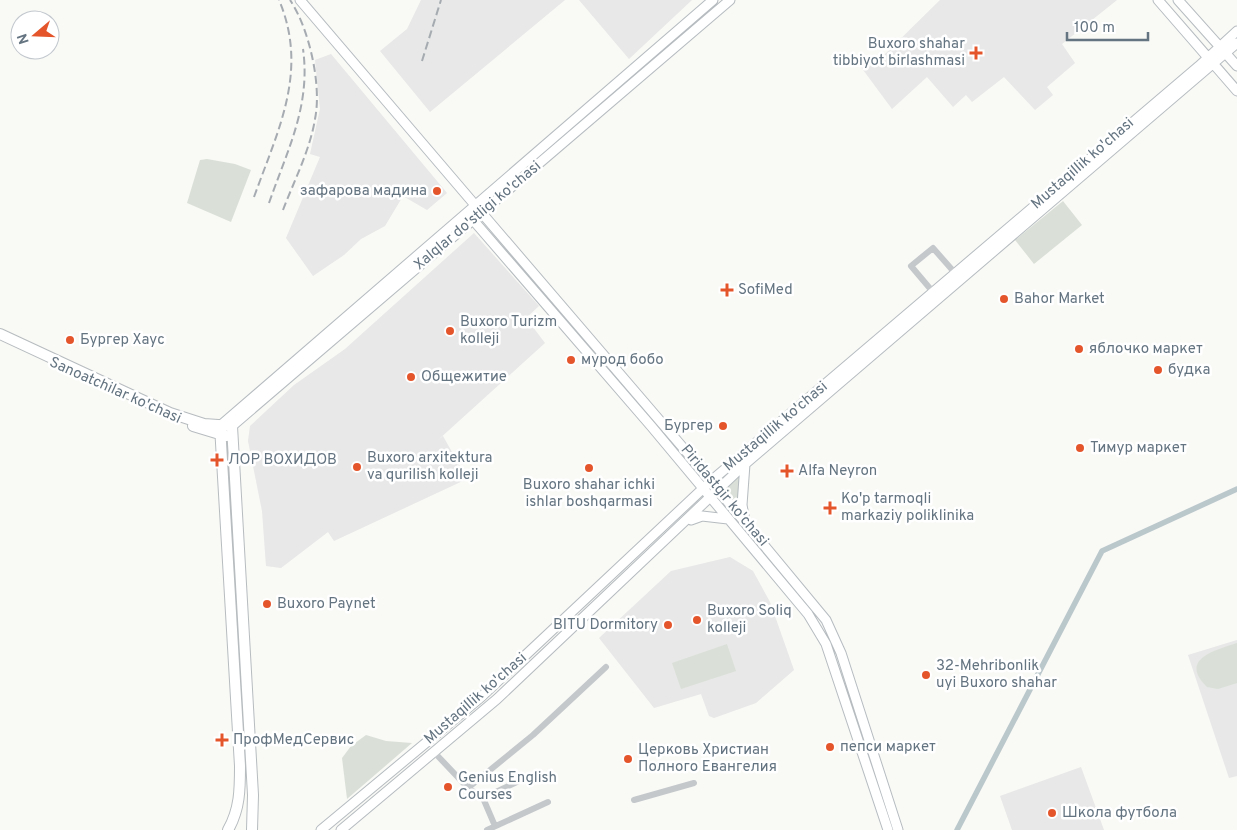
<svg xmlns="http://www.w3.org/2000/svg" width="1237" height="830" font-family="Overpass,sans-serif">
	<rect width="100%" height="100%" fill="#f9f9f6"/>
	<path fill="#e7e8e7" d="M 421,0 L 565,0 L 430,112 L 380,51 L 407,29 Z
		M 579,0 L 692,0 L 629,59 Z
		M 940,0 L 1117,0 L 1062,44 L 1075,63 L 1047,87 L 1053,95 L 1035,110 L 1004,77 L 972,102 L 966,95 L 953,107 L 927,77 L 892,109 L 858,63 L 882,57 Z
		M 331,54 L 447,193 L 427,210 L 403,196 L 385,226 L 361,239 L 344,255 L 313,276 L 286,238 L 320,157 L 310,154 L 320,109 L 315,60 Z
		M 474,233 L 539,306 L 526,318 L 545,343 L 438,440 L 443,436 L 467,479 L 334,541 L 328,532 L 281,568 L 266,566 L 262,511 L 248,441 L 250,426 L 294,385 L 345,349 Z
		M 730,557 L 753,571 L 770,602 L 794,670 L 756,703 L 714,718 L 709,716 L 701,694 L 654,708 L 599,638 L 671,571 Z
		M 1237,640 L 1237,776 L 1229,778 L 1188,655 Z
		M 1081,767 L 1104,830 L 1012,830 L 1000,796 Z"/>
	<path fill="#dae0d7" d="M 207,159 L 235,164 L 251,170 L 231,222 L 187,203 L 200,160 Z
		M 1063,201 L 1082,225 L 1034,264 L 1015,240 Z
		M 743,470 L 739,506 L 724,489 Z
		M 1237,643 L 1237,683 L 1218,689 L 1207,687 C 1178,659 1216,650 1237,643 Z
		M 727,644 L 736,671 L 681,689 L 672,663 Z
		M 366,735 L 386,741 L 412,743 L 347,799 L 342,758 L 351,746 Z"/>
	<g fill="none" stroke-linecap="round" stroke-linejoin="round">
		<path stroke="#bac7cb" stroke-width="5.5" d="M 957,830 L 1102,551 L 1237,489"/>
		<defs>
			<path id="secondary" d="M 300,0 L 475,205
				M 1158,0 L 1237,91
				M 1178,0 L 1237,66
				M 475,205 L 685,450 L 826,620 L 841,653 L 898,830
				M 467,213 L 651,426 L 808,614 L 826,644 L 888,830
				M 220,426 L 713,0
				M 232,426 L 730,0
				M 691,520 L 702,516 L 728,519
				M 745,521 L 742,505 L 745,464
				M 321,830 L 481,697 L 711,481 L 1199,66 L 1237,31
				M 341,830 L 497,699 L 745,464 L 1237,43"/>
			<path id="primary" d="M 0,334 L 170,413 L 204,424 L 232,426 L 253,795 L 252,830
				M 193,426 L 226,436
				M 220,426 L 240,766 C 240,789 240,809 228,830"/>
		</defs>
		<use href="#secondary" stroke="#b6bcc0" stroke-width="11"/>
		<use href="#primary" stroke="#b7bcbf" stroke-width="12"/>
		<path stroke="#c4c8cb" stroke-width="6" d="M 933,292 L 911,266 L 933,248 L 955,273
			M 434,752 L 468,788 L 533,735 L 606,667
			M 468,788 L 483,798 L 495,826
			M 483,798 L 532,775
			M 634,800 L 694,783
			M 487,830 L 548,802"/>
		<use href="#secondary" stroke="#fff" stroke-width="9"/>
		<use href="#primary" stroke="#fff" stroke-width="10"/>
		<path stroke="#a5abb1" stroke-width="2" stroke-dasharray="8 4" stroke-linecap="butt" d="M 422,61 L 441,0
			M 254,197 C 278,130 309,71 279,0
			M 269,203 C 287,151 311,106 303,49
			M 283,210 C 294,181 310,150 315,119 C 322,85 309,28 290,0"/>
	</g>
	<g fill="#e4552b" stroke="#fff" stroke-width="2">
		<path d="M973.5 45.5h5v5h5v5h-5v5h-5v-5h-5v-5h5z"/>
		<circle cx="437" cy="191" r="5"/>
		<path d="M724.5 282.5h5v5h5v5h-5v5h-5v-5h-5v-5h5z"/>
		<circle cx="1004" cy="299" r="5"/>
		<circle cx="450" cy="331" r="5"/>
		<circle cx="70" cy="340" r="5"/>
		<circle cx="1079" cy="349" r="5"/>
		<circle cx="571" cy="360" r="5"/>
		<circle cx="1158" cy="370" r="5"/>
		<circle cx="411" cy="377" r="5"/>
		<circle cx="723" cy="426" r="5"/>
		<circle cx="1080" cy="448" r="5"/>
		<path d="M214.5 452.5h5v5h5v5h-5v5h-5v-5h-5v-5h5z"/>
		<circle cx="357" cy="467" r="5"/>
		<circle cx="589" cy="468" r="5"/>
		<path d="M784.5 463.5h5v5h5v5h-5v5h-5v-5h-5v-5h5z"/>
		<path d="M827.5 500.5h5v5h5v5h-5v5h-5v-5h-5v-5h5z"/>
		<circle cx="267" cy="604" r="5"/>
		<circle cx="697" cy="620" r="5"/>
		<circle cx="668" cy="625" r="5"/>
		<circle cx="926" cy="675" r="5"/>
		<path d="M219.5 732.5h5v5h5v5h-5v5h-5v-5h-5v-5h5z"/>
		<circle cx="830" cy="747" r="5"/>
		<circle cx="628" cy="759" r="5"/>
		<circle cx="448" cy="787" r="5"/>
		<circle cx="1052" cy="813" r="5"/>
	</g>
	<g text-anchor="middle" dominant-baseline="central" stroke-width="5" stroke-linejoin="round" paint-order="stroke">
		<g font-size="15" fill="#647481" stroke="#fff" text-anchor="start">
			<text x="965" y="44" text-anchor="end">Buxoro shahar<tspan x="965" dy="17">tibbiyot birlashmasi</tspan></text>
			<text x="427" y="191" text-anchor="end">зафарова мадина</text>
			<text x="738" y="290">SofiMed</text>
			<text x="1014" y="299">Bahor Market</text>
			<text x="460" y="322">Buxoro Turizm<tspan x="460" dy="17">kolleji</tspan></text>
			<text x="80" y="340">Бургер Хаус</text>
			<text x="1089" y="349">яблочко маркет</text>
			<text x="581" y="360">мурод бобо</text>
			<text x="1168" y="370">будка</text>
			<text x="421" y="377">Общежитие</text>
			<text x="713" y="426" text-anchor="end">Бургер</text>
			<text x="1090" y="448">Тимур маркет</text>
			<text x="367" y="458">Buxoro arxitektura<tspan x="367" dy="17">va qurilish kolleji</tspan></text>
			<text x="228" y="460">ЛОР ВОХИДОВ</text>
			<text x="798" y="471">Alfa Neyron</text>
			<text x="589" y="485" text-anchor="middle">Buxoro shahar ichki<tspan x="589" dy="17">ishlar boshqarmasi</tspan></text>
			<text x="841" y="499">Ko'p tarmoqli<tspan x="841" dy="17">markaziy poliklinika</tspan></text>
			<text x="277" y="604">Buxoro Paynet</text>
			<text x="707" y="611">Buxoro Soliq<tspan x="707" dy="17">kolleji</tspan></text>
			<text x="658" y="625" text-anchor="end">BITU Dormitory</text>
			<text x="936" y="666">32-Mehribonlik<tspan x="936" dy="17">uyi Buxoro shahar</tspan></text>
			<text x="233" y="740">ПрофМедСервис</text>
			<text x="840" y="747">пепси маркет</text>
			<text x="638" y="750">Церковь Христиан<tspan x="638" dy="17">Полного Евангелия</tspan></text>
			<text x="458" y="778">Genius English<tspan x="458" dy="17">Courses</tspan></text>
			<text x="1062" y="813">Школа футбола</text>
		</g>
		<g font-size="15" fill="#647481" stroke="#fff">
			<text transform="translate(1083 164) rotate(-41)">Mustaqillik ko'chasi</text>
			<text transform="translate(478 216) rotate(-40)">Xalqlar do'stligi ko'chasi</text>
			<text transform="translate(115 391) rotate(24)">Sanoatchilar ko'chasi</text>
			<text transform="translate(776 427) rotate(-40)">Mustaqillik ko'chasi</text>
			<text transform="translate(724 496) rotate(50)">Piridastgir ko'chasi</text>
			<text transform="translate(476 699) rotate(-41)">Mustaqillik ko'chasi</text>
		</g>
	</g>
	<g transform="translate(35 35) rotate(251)"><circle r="24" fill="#ffffff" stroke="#c1c7cd"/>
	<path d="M0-4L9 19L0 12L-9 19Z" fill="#e4552b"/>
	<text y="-8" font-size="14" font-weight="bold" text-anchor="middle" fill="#647481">N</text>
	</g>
	<path d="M1067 32v8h81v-8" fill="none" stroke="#647481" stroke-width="2.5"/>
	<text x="1074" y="32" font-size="15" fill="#647481" stroke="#ffffff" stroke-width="4" paint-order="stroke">100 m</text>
</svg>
